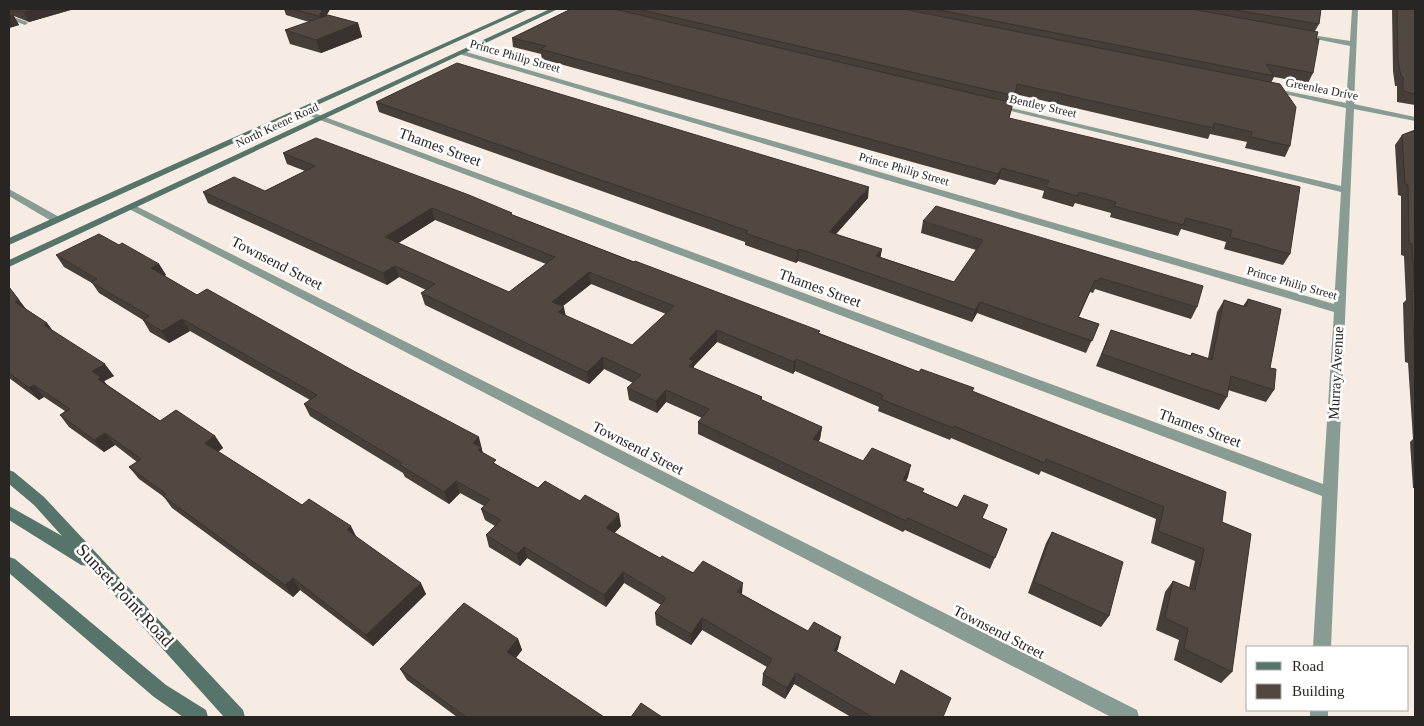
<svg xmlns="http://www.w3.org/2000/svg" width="1424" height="726" font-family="'Times New Roman',serif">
	<rect width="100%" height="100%" fill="#f7ece3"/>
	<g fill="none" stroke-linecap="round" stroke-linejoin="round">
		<path fill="#889c94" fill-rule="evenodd" d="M 9,189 L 61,218 L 62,220 L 57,223 L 53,222 L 9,196 Z"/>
		<path fill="#889c94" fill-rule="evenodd" d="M 1352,9 L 1358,9 L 1354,104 L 1415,117 L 1415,121 L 1354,109 L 1331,647 L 1313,647 L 1322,496 L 296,111 L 303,109 L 1323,484 L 1334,312 L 456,53 L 463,51 L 1334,304 L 1341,192 L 991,106 L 995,104 L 1341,186 L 1346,108 L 1267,90 L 1271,88 L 1346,103 L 1350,46 L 1296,35 L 1299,33 L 1350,41 Z
			M 9,15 L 27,22 L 28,23 L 25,25 L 9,19 Z
			M 132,204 L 1137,710 L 1139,717 L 1111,717 L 129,209 L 129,205 Z
			M 1310,710 L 1328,710 L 1328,717 L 1310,717 Z"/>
		<path fill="#57746a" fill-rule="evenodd" d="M 521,9 L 529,9 L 9,245 L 9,238 Z
			M 550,9 L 558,9 L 9,267 L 9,260 Z
			M 9,470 L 14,472 L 44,497 L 243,710 L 245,717 L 224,717 L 88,566 L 81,565 L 9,520 L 9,506 L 62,536 L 34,505 L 9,484 Z
			M 9,557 L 15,559 L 166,685 L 206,710 L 208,717 L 183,717 L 154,697 L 9,573 Z"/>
	</g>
	<path fill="#463e38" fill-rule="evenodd" d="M 9,9 L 74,9 L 29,22 L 14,16 L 19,25 L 9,28 Z
		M 284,9 L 330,9 L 327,15 L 358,23 L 362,37 L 321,53 L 290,44 L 285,30 L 309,22 L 286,15 Z
		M 571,9 L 1321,9 L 1319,24 L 1315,31 L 1316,39 L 1313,73 L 1308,83 L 1274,77 L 1271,83 L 1290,146 L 1285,157 L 1245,148 L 1247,142 L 1210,134 L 1208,139 L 1015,94 L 1009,118 L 1290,254 L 1283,265 L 1224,249 L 1226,242 L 1181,229 L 1178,236 L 1110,217 L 1111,213 L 1075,203 L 1073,207 L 1042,198 L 1044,191 L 999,179 L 995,185 L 542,59 L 541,54 L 513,47 L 512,38 Z
		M 1392,9 L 1415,9 L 1415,105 L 1397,102 L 1397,86 L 1395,86 L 1393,71 Z
		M 376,102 L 868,198 L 836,234 L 882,249 L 880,257 L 954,282 L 976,250 L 921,233 L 923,221 L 1197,307 L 1191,319 L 1095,289 L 1093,293 L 1090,292 L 1079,317 L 1099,324 L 1086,353 L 977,313 L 972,322 L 798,261 L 796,263 L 745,245 L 745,242 L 379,112 Z
		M 1415,130 L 1415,488 L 1413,488 L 1410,442 L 1413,439 L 1408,363 L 1405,362 L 1404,338 L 1403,303 L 1406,300 L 1404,256 L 1401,255 L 1401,196 L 1398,195 L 1395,145 L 1402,135 Z
		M 283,153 L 513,215 L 919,372 L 973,391 L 1222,522 L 1232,672 L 1221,683 L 1174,660 L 1179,640 L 1156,630 L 1165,592 L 1173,581 L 1189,588 L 1195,561 L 1151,543 L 1156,519 L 1041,471 L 1039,475 L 951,438 L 950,440 L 878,411 L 879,407 L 795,371 L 793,374 L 717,342 L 694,366 L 694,368 L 762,397 L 762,400 L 822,427 L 820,439 L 818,442 L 863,461 L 908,477 L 906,481 L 923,492 L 1007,529 L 990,569 L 905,530 L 903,532 L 698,434 L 698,422 L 702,418 L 666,402 L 657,413 L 629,400 L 627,388 L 633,383 L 604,369 L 589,384 L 425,305 L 421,293 L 426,290 L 399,277 L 387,285 L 208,203 L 203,192 L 265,191 L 305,171 L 287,164 ZM 435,220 L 546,264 L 509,292 L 398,243 ZM 591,284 L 666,314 L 632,345 L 566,316 L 563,306 Z
		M 119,245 L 159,264 L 166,275 L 164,276 L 197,295 L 482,449 L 482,450 L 483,453 L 497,465 L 538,488 L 621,526 L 614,533 L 660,558 L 742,594 L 838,649 L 836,652 L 943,717 L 851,717 L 794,684 L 785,699 L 762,685 L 763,674 L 767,667 L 702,630 L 691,645 L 656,625 L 655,613 L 661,605 L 624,583 L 606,607 L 527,558 L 520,566 L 489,547 L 486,535 L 495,526 L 485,520 L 481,509 L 484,506 L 460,493 L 449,504 L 405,477 L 403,473 L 310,416 L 304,404 L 310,400 L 190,331 L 169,343 L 150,332 L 143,320 L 99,293 L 92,283 L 64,267 L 56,255 Z
		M 9,287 L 26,309 L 47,323 L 52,330 L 114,376 L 104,381 L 106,384 L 160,421 L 215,436 L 223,448 L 218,452 L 302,505 L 357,538 L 426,594 L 373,646 L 300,590 L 293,597 L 172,508 L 164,497 L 139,479 L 129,467 L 137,462 L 115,445 L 104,452 L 69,427 L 60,415 L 65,411 L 44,397 L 39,400 L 9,378 Z
		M 1248,299 L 1270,368 L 1274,390 L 1266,402 L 1228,390 L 1227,397 L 1219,410 L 1096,366 L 1111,330 L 1190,356 L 1192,353 L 1208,358 L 1217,312 L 1224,300 L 1243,306 Z
		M 1052,532 L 1109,616 L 1101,627 L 1028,593 L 1046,543 Z
		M 518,639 L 522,650 L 516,658 L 604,717 L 457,717 L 407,680 L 400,669 Z"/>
	<path fill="#39322e" d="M 35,9 L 74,9 L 29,22 L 24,12 Z
		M 323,9 L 330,9 L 321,25 L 319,16 Z
		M 13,15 L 19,25 L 9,28 L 9,16 Z
		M 358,23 L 362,37 L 321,53 L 316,40 Z
		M 1002,168 L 999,179 L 995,185 L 998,174 Z
		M 869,187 L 868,198 L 828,243 L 829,232 Z
		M 432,208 L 435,220 L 389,249 L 385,237 Z
		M 799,249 L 798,261 L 796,263 L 797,251 Z
		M 882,249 L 880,260 L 876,256 Z
		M 159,264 L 166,275 L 158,280 L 151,268 Z
		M 395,266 L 399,277 L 387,285 L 383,273 Z
		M 589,272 L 591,284 L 554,313 L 552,302 Z
		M 19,300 L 28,312 L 15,302 Z
		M 980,302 L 977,313 L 972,322 L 975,310 Z
		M 564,307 L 566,319 L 558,312 Z
		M 182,319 L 190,331 L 169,343 L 162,331 Z
		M 47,323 L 56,335 L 44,325 Z
		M 717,330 L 717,342 L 694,366 L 694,373 L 689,378 L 689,359 Z
		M 603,357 L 604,369 L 589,384 L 587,372 Z
		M 796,359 L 795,371 L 793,374 L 794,362 Z
		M 105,364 L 114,376 L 104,381 L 110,389 L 107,391 L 92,371 Z
		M 34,385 L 44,397 L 39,400 L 29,388 Z
		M 666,390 L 666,402 L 657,413 L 656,401 Z
		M 822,427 L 820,439 L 811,451 L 813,439 Z
		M 105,433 L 115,445 L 104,452 L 94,440 Z
		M 215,436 L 223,448 L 213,455 L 205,443 Z
		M 479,437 L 482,449 L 482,450 L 485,459 L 473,443 Z
		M 911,465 L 908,477 L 900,492 L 903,480 Z
		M 456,481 L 460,493 L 449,504 L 444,492 Z
		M 619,514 L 621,526 L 608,540 L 606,528 Z
		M 351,526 L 357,538 L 347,530 Z
		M 524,547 L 527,558 L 520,566 L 517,554 Z
		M 623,572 L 624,583 L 606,607 L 604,595 Z
		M 293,578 L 300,590 L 293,597 L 285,585 Z
		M 421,583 L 426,594 L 373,646 L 366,635 Z
		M 743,583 L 742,594 L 737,592 Z
		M 702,618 L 702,630 L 691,645 L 691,634 Z
		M 841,637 L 838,649 L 831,661 L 834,650 Z
		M 518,639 L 522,650 L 511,663 L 507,652 Z
		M 796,673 L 794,684 L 785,699 L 787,688 Z"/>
	<path fill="#514841" stroke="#39322e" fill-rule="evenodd" d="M 15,9 L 35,9 L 24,12 Z
		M 293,9 L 323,9 L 319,16 Z
		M 571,9 L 614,9 L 1013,103 L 1009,118 L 1300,187 L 1290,254 L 1230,237 L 1232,230 L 1186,218 L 1183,225 L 1114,206 L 1116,202 L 1079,192 L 1077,196 L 1046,187 L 1049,181 L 1002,168 L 998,174 L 540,49 L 546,46 L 512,38 Z
		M 638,9 L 903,9 L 1280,84 L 1296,107 L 1290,146 L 1251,137 L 1252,132 L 1214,123 L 1213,128 L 1017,84 L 1015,96 Z
		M 934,9 L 1191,9 L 1318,32 L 1316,39 L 1319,39 L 1313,73 L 1266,64 L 1274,76 Z
		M 1229,9 L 1321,9 L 1319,24 Z
		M 1397,9 L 1415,9 L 1415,94 L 1403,91 L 1403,77 L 1401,76 L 1398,61 Z
		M 328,15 L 358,23 L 316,40 L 285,30 Z
		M 457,63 L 869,187 L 829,232 L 882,249 L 876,256 L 954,282 L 983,240 L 923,221 L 936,206 L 1203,286 L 1197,307 L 1100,278 L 1098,281 L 1095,280 L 1078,317 L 1099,324 L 1092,341 L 980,302 L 975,310 L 799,249 L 797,251 L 745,233 L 748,231 L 376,102 Z
		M 1415,130 L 1415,351 L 1413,327 L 1412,291 L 1415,292 L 1412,244 L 1409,244 L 1408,185 L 1405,184 L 1402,135 Z
		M 316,138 L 469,195 L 512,213 L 510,214 L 634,262 L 635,261 L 820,331 L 818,333 L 919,372 L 921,369 L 974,388 L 972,391 L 1226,492 L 1222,522 L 1251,534 L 1232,672 L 1184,649 L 1188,629 L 1165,618 L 1173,581 L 1195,590 L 1204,549 L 1158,531 L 1164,507 L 1046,459 L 1045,463 L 954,426 L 953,428 L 881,399 L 883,395 L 796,359 L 794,362 L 717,330 L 689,359 L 694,361 L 689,366 L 762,397 L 760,399 L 822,427 L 813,439 L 863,461 L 872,448 L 911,465 L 903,480 L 924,489 L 922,492 L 957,508 L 964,495 L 988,505 L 982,518 L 1007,529 L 995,558 L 908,518 L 906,521 L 698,422 L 709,409 L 666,390 L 656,401 L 627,388 L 641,375 L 603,357 L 587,372 L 421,293 L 435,284 L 395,266 L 383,273 L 203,192 L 234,177 L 265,191 L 315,166 L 283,153 ZM 432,208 L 555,257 L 509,292 L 385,237 ZM 589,272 L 674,306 L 632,345 L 558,312 L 564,307 L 552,302 Z
		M 99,234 L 119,245 L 122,243 L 159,264 L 151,268 L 197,295 L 207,289 L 350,369 L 479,437 L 473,443 L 481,447 L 478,450 L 496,460 L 493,463 L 538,488 L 545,481 L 580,501 L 585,495 L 619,514 L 606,528 L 660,558 L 662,556 L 693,573 L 703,561 L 743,583 L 737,592 L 808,631 L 814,622 L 841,637 L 834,650 L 895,685 L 901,670 L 951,698 L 943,717 L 872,717 L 796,673 L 787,688 L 763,674 L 772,659 L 702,618 L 691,634 L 655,613 L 666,598 L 623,572 L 604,595 L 524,547 L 517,554 L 486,535 L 501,520 L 481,509 L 490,500 L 456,481 L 444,492 L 400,465 L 402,463 L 304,404 L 317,395 L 182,319 L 162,331 L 143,320 L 149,316 L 91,282 L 97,279 L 56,255 Z
		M 9,287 L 19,300 L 15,302 L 47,323 L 44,325 L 105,364 L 92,371 L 101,377 L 98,379 L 160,421 L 176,410 L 215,436 L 205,443 L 302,505 L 309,499 L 351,526 L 347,530 L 421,583 L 366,635 L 293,578 L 285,585 L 163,496 L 166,494 L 129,467 L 141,459 L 105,433 L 94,440 L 60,415 L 70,409 L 34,385 L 29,388 L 9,373 Z
		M 1248,299 L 1281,309 L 1270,368 L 1276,369 L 1274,390 L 1231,376 L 1227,397 L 1102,354 L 1111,330 L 1191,356 L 1192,353 L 1212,360 L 1224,300 L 1246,307 Z
		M 1052,532 L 1123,562 L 1109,616 L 1034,582 Z
		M 464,603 L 518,639 L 507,652 L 604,717 L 466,717 L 400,669 Z
		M 641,703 L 662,717 L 631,717 Z"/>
	<g text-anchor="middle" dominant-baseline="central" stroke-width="5" stroke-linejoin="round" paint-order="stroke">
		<g font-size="12" fill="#292522" stroke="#fff">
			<text transform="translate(515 56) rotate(16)">Prince Philip Street</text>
			<text transform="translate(1322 89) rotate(11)">Greenlea Drive</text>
			<text transform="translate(1043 106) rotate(13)">Bentley Street</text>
			<text transform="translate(277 125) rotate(-25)">North Keene Road</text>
			<text transform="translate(904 169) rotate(16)">Prince Philip Street</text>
			<text transform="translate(1292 283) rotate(16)">Prince Philip Street</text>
		</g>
		<g font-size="15" fill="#292522" stroke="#fff">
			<text transform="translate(440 147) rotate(20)">Thames Street</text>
			<text transform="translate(277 263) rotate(27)">Townsend Street</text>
			<text transform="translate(820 288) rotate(20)">Thames Street</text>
			<text transform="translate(1336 373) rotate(-87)">Murray Avenue</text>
			<text transform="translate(1200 428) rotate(20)">Thames Street</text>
			<text transform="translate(638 448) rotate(27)">Townsend Street</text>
			<text transform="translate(999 632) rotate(27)">Townsend Street</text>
		</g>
		<g font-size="18" fill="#292522" stroke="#fff">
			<text transform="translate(125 595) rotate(47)">Sunset Point Road</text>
		</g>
	</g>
	<rect width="1424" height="726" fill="none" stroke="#292522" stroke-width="20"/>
	<rect x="1246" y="646" width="162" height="65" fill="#ffffff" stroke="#a9a8a7"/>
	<rect x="1256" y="662" width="25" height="8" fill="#57746a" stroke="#a9a8a7"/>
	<text x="1292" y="671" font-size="15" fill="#292522">Road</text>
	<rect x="1256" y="684" width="25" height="15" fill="#514841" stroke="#a9a8a7"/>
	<text x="1292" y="696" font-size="15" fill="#292522">Building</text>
</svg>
